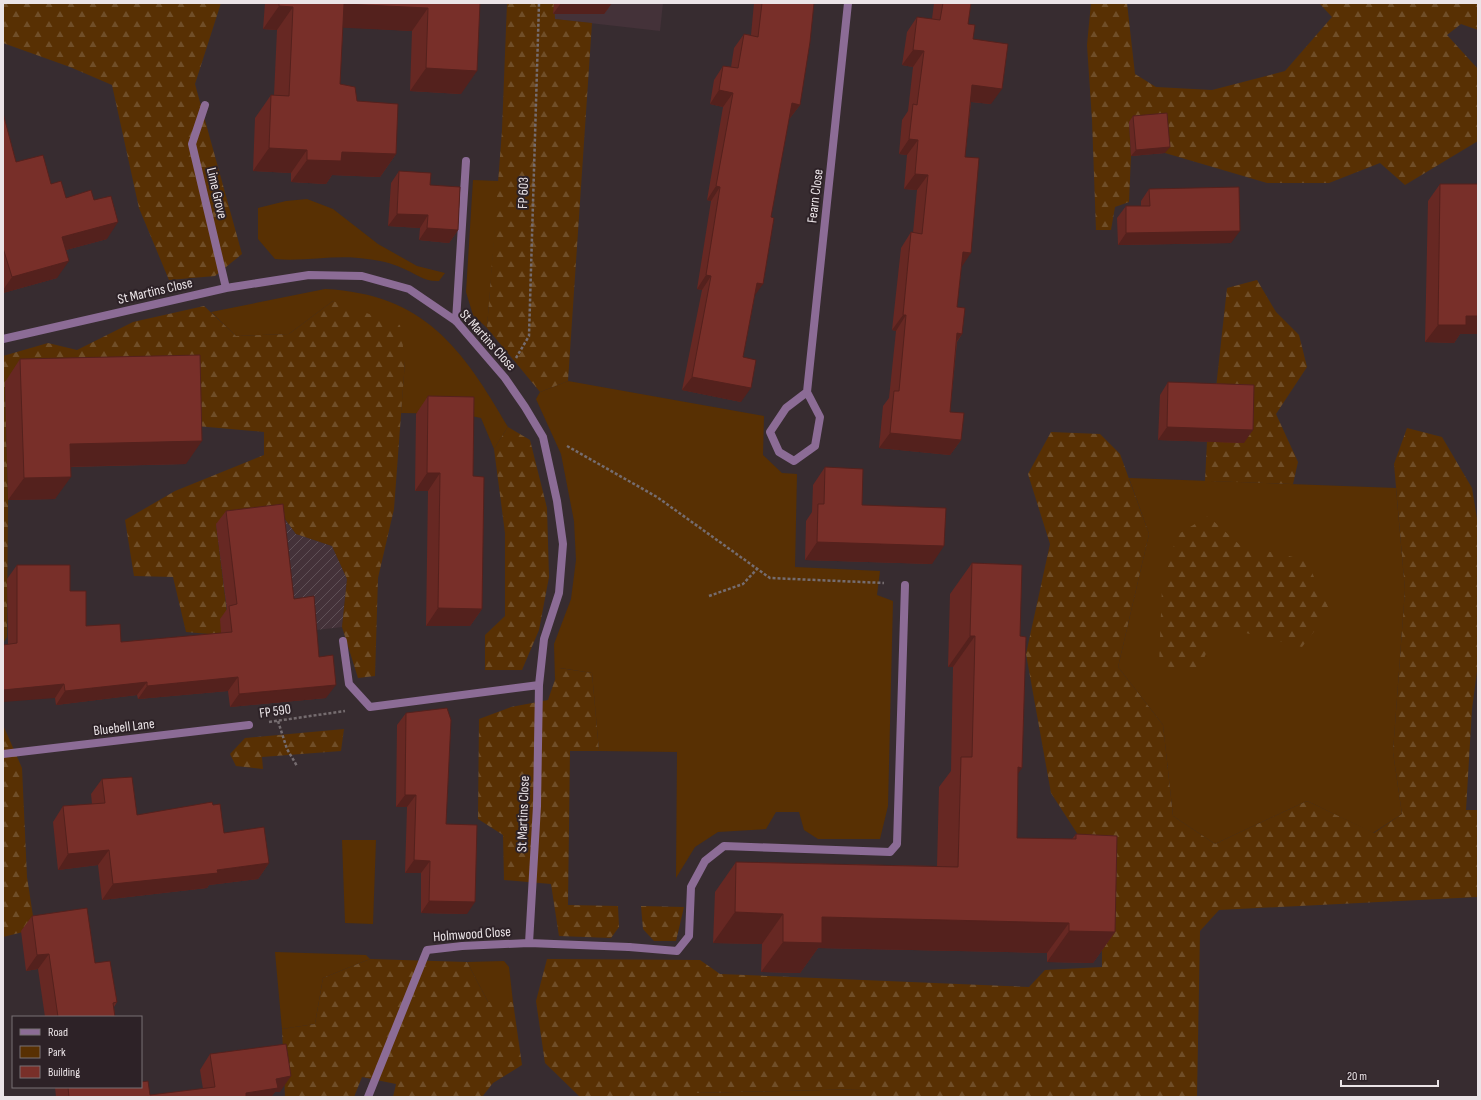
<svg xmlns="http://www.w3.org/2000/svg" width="1481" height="1100" font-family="'Sofia Sans Condensed',sans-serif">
	<defs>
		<pattern id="industrial-furrows" width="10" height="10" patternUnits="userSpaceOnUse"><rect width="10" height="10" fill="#443239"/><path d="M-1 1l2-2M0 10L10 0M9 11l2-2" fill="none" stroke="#5f5056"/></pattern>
		<pattern id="forest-firs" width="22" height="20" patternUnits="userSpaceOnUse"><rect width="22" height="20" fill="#583003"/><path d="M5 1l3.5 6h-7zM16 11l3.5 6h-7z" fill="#704e28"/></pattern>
	</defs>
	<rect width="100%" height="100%" fill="#372c30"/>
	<path fill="#443239" d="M 554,3 L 663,3 L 660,31 L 554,19 Z"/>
	<path fill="url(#industrial-furrows)" d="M 279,511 L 296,534 L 332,546 L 347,579 L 342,627 L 307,631 L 227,613 L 216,524 L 232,514 Z"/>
	<path fill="#583003" d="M 473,180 L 499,181 L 487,328 L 473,315 L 466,292 Z
		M 307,199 L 333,209 L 378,244 L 417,266 L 445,273 L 439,281 C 424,282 415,273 402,268 C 392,263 378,260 367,259 C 336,254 306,262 275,259 L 258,239 L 258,208 L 286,201 Z
		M 325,289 C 424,294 462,348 508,427 L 494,449 L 481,418 L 462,414 L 401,413 L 405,361 L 333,301 L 289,334 L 236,336 L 211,312 Z
		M 568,381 L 764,416 L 763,455 L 782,473 L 797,474 L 795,567 L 880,571 L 877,595 L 893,601 L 888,806 L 880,839 L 818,839 L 804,830 L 799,812 L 776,812 L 766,829 L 718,832 L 695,847 L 676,878 L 677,752 L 599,751 L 592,673 L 560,668 L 555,680 L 554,644 L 571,599 L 576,560 L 574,521 L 561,454 L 536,399 L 540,392 Z
		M 1129,478 L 1396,488 L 1405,590 L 1393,752 L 1402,814 L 1373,833 L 1307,801 L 1215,844 L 1173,816 L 1163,725 L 1118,667 L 1149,534 Z
		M 342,840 L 376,840 L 373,924 L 345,923 Z
		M 275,952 L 366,955 L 370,959 L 323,978 L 315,1024 L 282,1029 Z
		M 504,961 L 509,967 L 513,1002 L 488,1002 L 467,962 Z
		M 862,1089 L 862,1097 L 695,1097 L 695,1093 Z"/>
	<path fill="url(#forest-firs)" d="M 3,3 L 221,3 L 195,84 L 242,254 L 215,276 L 169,280 L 139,208 L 112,85 L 70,67 L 3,43 Z
		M 507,3 L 554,3 L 555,19 L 592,23 L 568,381 L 540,392 L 487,328 L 502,130 Z
		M 1091,3 L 1127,3 L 1135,74 L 1156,87 L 1212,90 L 1285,71 L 1332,17 L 1319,3 L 1478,3 L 1478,30 L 1461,24 L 1447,35 L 1478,69 L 1478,141 L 1405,185 L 1380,163 L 1329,183 L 1267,183 L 1165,153 L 1162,119 L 1129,122 L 1131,156 L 1129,202 L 1115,207 L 1111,230 L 1096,230 L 1092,120 L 1087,45 Z
		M 1257,280 L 1276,312 L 1299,335 L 1307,367 L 1276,414 L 1298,462 L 1293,484 L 1205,481 L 1207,441 L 1244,442 L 1215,397 L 1227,288 Z
		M 333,301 L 400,325 L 405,361 L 394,509 L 378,578 L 375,676 L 358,678 L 342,627 L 347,579 L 332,546 L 296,534 L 279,511 L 232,514 L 216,524 L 227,613 L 221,635 L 186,632 L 173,577 L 134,576 L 125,520 L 175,491 L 264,455 L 264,432 L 185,425 L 5,382 L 8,500 L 7,619 L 7,637 L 3,643 L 3,356 L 48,343 L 77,350 L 133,322 L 204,306 L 236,336 L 289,334 Z
		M 508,427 L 530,440 L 547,508 L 549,577 L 539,630 L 522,670 L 485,670 L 485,635 L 505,616 L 505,533 L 494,449 Z
		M 1407,428 L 1442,437 L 1472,488 L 1478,525 L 1478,664 L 1472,709 L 1466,810 L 1478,810 L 1478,897 L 1219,910 L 1200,931 L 1197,1097 L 862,1097 L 861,1089 L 695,1093 L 695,1097 L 580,1097 L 545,1063 L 536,1001 L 547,959 L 700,960 L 720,974 L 1029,987 L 1045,970 L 1102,967 L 1102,872 L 1051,793 L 1026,654 L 1050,544 L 1028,474 L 1051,432 L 1100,434 L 1120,454 L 1149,534 L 1118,667 L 1163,725 L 1173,816 L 1215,844 L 1307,801 L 1374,833 L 1402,814 L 1393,752 L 1405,590 L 1394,464 Z
		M 1208,516 L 1240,545 L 1306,560 L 1330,611 L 1302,647 L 1218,626 L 1198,672 L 1159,665 L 1162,587 L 1177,535 Z
		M 559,668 L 592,673 L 599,751 L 570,751 L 568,905 L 618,906 L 619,927 L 611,938 L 559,936 L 551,884 L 504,880 L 503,835 L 478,819 L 479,719 L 511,707 L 548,700 Z
		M 3,725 L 22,768 L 27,877 L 35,929 L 3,937 Z
		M 344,729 L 341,751 L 262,757 L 263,769 L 236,766 L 230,754 L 245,738 Z
		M 641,906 L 684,907 L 676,941 L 654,941 L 643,929 Z
		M 370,959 L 467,962 L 488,1002 L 513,1002 L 522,1065 L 493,1083 L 482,1097 L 393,1097 L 396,1084 L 362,1077 L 354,1097 L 285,1097 L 282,1029 L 315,1024 L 323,978 Z"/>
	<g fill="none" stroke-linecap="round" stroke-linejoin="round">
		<path stroke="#756c6f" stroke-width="2.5" stroke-dasharray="3 2" stroke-linecap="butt" d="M 516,358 L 529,336 L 539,3
			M 567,446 L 657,497 L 770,578 L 884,583
			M 709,596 L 743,584 L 757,569
			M 278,721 L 287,749 L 297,766
			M 269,722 L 345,711"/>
		<path stroke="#8c6c96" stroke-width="8" d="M 629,947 L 677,951 L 689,936 L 691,887 L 705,861 L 724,846 L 890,852 L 897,844 L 905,585"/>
		<path stroke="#8c6c96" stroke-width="8" d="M 205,105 L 192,144 L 226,288
			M 456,321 L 466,161
			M 3,339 L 226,288 L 309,275 L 362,276 L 409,289 L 456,321 L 505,378 L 525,407 L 543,437 L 557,501 L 563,544 L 559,593 L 544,639 L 539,685 L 537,806 L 529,943
			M 807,392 L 786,408 L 770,432 L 779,452 L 794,461 L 815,446 L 820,417 L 807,392 L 848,3
			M 343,641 L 349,684 L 370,707 L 539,685
			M 3,754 L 249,725
			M 368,1097 L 427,950 L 462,946 L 529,943 L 629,947"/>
	</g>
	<path fill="#672823" d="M 265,3 L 480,3 L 461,94 L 410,91 L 412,31 L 343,27 L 340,84 L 357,101 L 396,154 L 380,177 L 332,175 L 326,184 L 291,182 L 291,173 L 253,171 L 255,118 L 271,95 L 274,95 L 277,30 L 263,29 Z
		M 554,3 L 612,3 L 604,14 L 553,14 Z
		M 754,3 L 814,3 L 800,105 L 790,118 L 789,118 L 743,357 L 741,402 L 682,390 L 702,290 L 697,289 L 711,201 L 707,200 L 723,107 L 710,104 L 714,80 L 723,66 L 731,67 L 734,48 L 744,34 L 751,35 Z
		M 934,3 L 971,3 L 968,24 L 973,39 L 991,104 L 971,102 L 965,157 L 961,268 L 957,307 L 962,334 L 957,342 L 950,412 L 961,440 L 950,455 L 879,448 L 883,406 L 889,398 L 896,331 L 892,330 L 901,248 L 911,232 L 913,233 L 917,190 L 904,189 L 907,155 L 899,154 L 902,120 L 908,111 L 913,67 L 902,65 L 907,32 L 917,17 L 932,19 Z
		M 3,113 L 16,162 L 51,184 L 66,198 L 94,200 L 107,239 L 66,250 L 57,278 L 3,293 Z
		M 1133,116 L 1165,153 L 1131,156 L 1129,122 Z
		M 399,171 L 430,185 L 458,230 L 449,243 L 419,240 L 420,228 L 388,226 L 391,183 Z
		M 1440,184 L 1478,184 L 1478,334 L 1460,334 L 1454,343 L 1425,342 L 1428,201 Z
		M 1149,189 L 1231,243 L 1118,245 L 1117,218 L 1126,206 L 1141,206 L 1141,201 Z
		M 20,359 L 186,464 L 71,467 L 55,499 L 8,500 L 5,382 Z
		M 1168,382 L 1244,443 L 1158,440 L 1160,395 Z
		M 428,396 L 473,476 L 482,609 L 470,626 L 426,626 L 428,491 L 415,491 L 416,414 Z
		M 825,467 L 862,505 L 932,564 L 805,560 L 806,521 L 812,512 L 813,485 Z
		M 226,511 L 294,599 L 319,657 L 326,698 L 230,707 L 228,691 L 138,699 L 137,695 L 56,705 L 55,698 L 8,644 L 7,579 L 17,565 L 70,591 L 86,626 L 121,642 L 221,633 L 220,619 L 227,609 L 216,524 Z
		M 972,563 L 1018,774 L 1017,838 L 1072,839 L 1076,834 L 1115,932 L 1093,963 L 1047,962 L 1047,953 L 818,948 L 800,973 L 761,972 L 762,944 L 713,943 L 715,892 L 736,862 L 937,866 L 939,787 L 951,771 L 953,667 L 948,667 L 950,594 Z
		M 406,713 L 446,824 L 467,914 L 421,913 L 421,873 L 405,873 L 407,807 L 396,807 L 397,725 Z
		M 102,779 L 137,815 L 213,805 L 224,833 L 269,863 L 258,879 L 209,885 L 207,888 L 102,900 L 98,865 L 58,870 L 53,822 L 63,806 L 92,804 L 91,794 Z
		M 32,916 L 95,963 L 117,1002 L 114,1007 L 115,1017 L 45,1017 L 38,969 L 26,971 L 21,931 Z
		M 210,1054 L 280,1092 L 275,1092 L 271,1097 L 56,1097 L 55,1087 L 141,1087 L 150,1095 L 203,1089 L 200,1070 Z"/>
	<path fill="#54211d" d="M 561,3 L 612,3 L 604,14 L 553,14 Z
		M 344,4 L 428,8 L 412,31 L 328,27 Z
		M 279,6 L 293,7 L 277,30 L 263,29 Z
		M 913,50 L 924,51 L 913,67 L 902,65 Z
		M 426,68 L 477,71 L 461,94 L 410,91 Z
		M 972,85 L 1002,89 L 991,104 L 962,101 Z
		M 719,90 L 733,93 L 723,107 L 710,104 Z
		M 792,103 L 800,105 L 790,118 L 782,117 Z
		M 909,139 L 918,140 L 907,155 L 899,154 Z
		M 1170,147 L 1165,153 L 1131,156 L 1136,150 Z
		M 269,148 L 307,150 L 291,173 L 253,171 Z
		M 342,152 L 396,154 L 380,177 L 332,175 L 326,184 L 291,182 L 307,160 Z
		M 915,174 L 928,175 L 917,190 L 904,189 Z
		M 716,186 L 720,187 L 711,201 L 707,200 Z
		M 397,214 L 428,215 L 420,228 L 388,226 Z
		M 118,222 L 107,239 L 51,254 L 62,237 Z
		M 427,228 L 458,230 L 449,243 L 419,240 Z
		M 1240,231 L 1231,243 L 1118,245 L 1126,233 Z
		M 963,252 L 971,253 L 961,268 Z
		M 69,261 L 57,278 L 3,293 L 3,290 L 12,277 Z
		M 706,275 L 711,276 L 702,290 L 697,289 Z
		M 757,283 L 763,284 L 753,298 Z
		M 903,315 L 906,315 L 896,331 L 892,330 Z
		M 1466,316 L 1478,316 L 1478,334 L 1460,334 L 1454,343 L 1425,342 L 1438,325 Z
		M 957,333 L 962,334 L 951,349 Z
		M 692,377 L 751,388 L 741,402 L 682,390 Z
		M 1167,427 L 1253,430 L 1244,443 L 1158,440 Z
		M 890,433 L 961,440 L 950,455 L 879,448 Z
		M 202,441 L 186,464 L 55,467 L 70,444 Z
		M 427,473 L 440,473 L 428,491 L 415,491 Z
		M 71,477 L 55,499 L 8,500 L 24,478 Z
		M 817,542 L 944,546 L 932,564 L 805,560 Z
		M 438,608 L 482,609 L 470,626 L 426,626 Z
		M 970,636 L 975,636 L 953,667 L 948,667 Z
		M 238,677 L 228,691 L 138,699 L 147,686 Z
		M 147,682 L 137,695 L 56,705 L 65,691 Z
		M 64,684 L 55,698 L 3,702 L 3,690 Z
		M 336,685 L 326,698 L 230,707 L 239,694 Z
		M 1018,767 L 1022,768 L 1001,799 Z
		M 405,795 L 416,795 L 407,807 L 396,807 Z
		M 109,850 L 98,865 L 58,870 L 68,854 Z
		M 414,860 L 430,861 L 421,873 L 405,873 Z
		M 269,863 L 258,879 L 209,885 L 207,888 L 102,900 L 113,884 Z
		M 429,901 L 475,902 L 467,914 L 421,913 Z
		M 735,912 L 783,914 L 762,944 L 713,943 Z
		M 822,917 L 1069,923 L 1047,953 L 818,948 L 800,973 L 761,972 L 783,942 Z
		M 1069,931 L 1115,932 L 1093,963 L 1047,962 Z
		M 49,954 L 38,969 L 26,971 L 37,955 Z
		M 291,1076 L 280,1092 L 275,1092 L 271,1097 L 243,1097 L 246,1093 L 276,1079 Z"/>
	<path fill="#782f29" stroke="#54211d" d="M 279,3 L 480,3 L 477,71 L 426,68 L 428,8 L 344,4 L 340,84 L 355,87 L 357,101 L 398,104 L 396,154 L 342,152 L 341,161 L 307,160 L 307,150 L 269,148 L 271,95 L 289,96 L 293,7 L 279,6 Z
		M 762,3 L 814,3 L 810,42 L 800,105 L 792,103 L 771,217 L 774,218 L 763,284 L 757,283 L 743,357 L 756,360 L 751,388 L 692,377 L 711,276 L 706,275 L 720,187 L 716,186 L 733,93 L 719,90 L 723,66 L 738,68 L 744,34 L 758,37 Z
		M 943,3 L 971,3 L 968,24 L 975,25 L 973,39 L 1008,44 L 1002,89 L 972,85 L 965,157 L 979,158 L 971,253 L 963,252 L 957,307 L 965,308 L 962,334 L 957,333 L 950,412 L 964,413 L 961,440 L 890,433 L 894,391 L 899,391 L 906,315 L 903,315 L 911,232 L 922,234 L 928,175 L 915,174 L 918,140 L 909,139 L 913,104 L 917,105 L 924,51 L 913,50 L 917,17 L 940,20 Z
		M 3,113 L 16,162 L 43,155 L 51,184 L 61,181 L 66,198 L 91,190 L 94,200 L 111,196 L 118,222 L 62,237 L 69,261 L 12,277 L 3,248 Z
		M 1167,113 L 1170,147 L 1136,150 L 1133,116 Z
		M 399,171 L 431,173 L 430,185 L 460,187 L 458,230 L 427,228 L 428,215 L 397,214 Z
		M 1440,184 L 1478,184 L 1478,316 L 1466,316 L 1466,325 L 1438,325 Z
		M 1239,187 L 1240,231 L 1126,233 L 1126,206 L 1150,206 L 1149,189 Z
		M 200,355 L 202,441 L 70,444 L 71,477 L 24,478 L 20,359 Z
		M 1168,382 L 1254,385 L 1253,430 L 1167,427 Z
		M 428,396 L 474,397 L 473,476 L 484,477 L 482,609 L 438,608 L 440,473 L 427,473 Z
		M 825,467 L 863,469 L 862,505 L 946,508 L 944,546 L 817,542 L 818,504 L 824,504 Z
		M 283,504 L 294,599 L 314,596 L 319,657 L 333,655 L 336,685 L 239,694 L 238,677 L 147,686 L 147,682 L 65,691 L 64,684 L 3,690 L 3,645 L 17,643 L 17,565 L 70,565 L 70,591 L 86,591 L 86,626 L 120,624 L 121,642 L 232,632 L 229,606 L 237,604 L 226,511 Z
		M 972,563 L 1022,565 L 1020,636 L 1026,637 L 1022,768 L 1018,767 L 1017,838 L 1076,839 L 1076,834 L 1117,836 L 1115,932 L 1069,931 L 1069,923 L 822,917 L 822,943 L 783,942 L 783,914 L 735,912 L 736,862 L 958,867 L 961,757 L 972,757 L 975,636 L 970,636 Z
		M 447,708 L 451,720 L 446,824 L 477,825 L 475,902 L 429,901 L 430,861 L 414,860 L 416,795 L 405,795 L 406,713 Z
		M 132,777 L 137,815 L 212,802 L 213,805 L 220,804 L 224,833 L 264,827 L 269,863 L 217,870 L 218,873 L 113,884 L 109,850 L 68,854 L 63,806 L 105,803 L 102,779 Z
		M 87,908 L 95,963 L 110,961 L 117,1002 L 113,1003 L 115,1017 L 58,1017 L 49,954 L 37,955 L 32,916 Z
		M 286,1044 L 291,1076 L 276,1079 L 278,1088 L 246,1093 L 246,1097 L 69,1097 L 68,1087 L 141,1087 L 141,1082 L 148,1081 L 150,1095 L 215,1087 L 210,1054 Z"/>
	<g text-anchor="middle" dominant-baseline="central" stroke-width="4" stroke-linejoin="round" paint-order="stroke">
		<g font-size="14" fill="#ebe4e7" stroke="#2d2227">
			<text transform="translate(217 193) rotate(77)">Lime Grove</text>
			<text transform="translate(523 193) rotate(-88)">FP 603</text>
			<text transform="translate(815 196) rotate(-83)">Fearn Close</text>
			<text transform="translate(155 291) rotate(-13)">St Martins Close</text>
			<text transform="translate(488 340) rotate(48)">St Martins Close</text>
			<text transform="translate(275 711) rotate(-8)">FP 590</text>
			<text transform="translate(124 727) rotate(-7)">Bluebell Lane</text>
			<text transform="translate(523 814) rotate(-88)">St Martins Close</text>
			<text transform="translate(472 934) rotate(-4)">Holmwood Close</text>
		</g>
	</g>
	<rect width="1481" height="1100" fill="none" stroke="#ebe4e7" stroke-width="8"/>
	<rect x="12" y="1016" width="130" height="72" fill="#2d2227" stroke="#797074"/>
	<rect x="20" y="1029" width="20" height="6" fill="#8c6c96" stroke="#797074"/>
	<text x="48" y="1036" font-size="12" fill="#ebe4e7">Road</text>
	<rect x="20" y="1046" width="20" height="12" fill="#583003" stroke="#797074"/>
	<text x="48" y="1056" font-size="12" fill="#ebe4e7">Park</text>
	<rect x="20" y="1066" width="20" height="12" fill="#782f29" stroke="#797074"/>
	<text x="48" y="1076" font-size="12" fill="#ebe4e7">Building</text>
	<path d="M1341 1080v6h97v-6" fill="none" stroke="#ebe4e7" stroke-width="2"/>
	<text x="1347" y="1080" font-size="12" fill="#ebe4e7" stroke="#2d2227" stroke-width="3" paint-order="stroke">20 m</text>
</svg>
